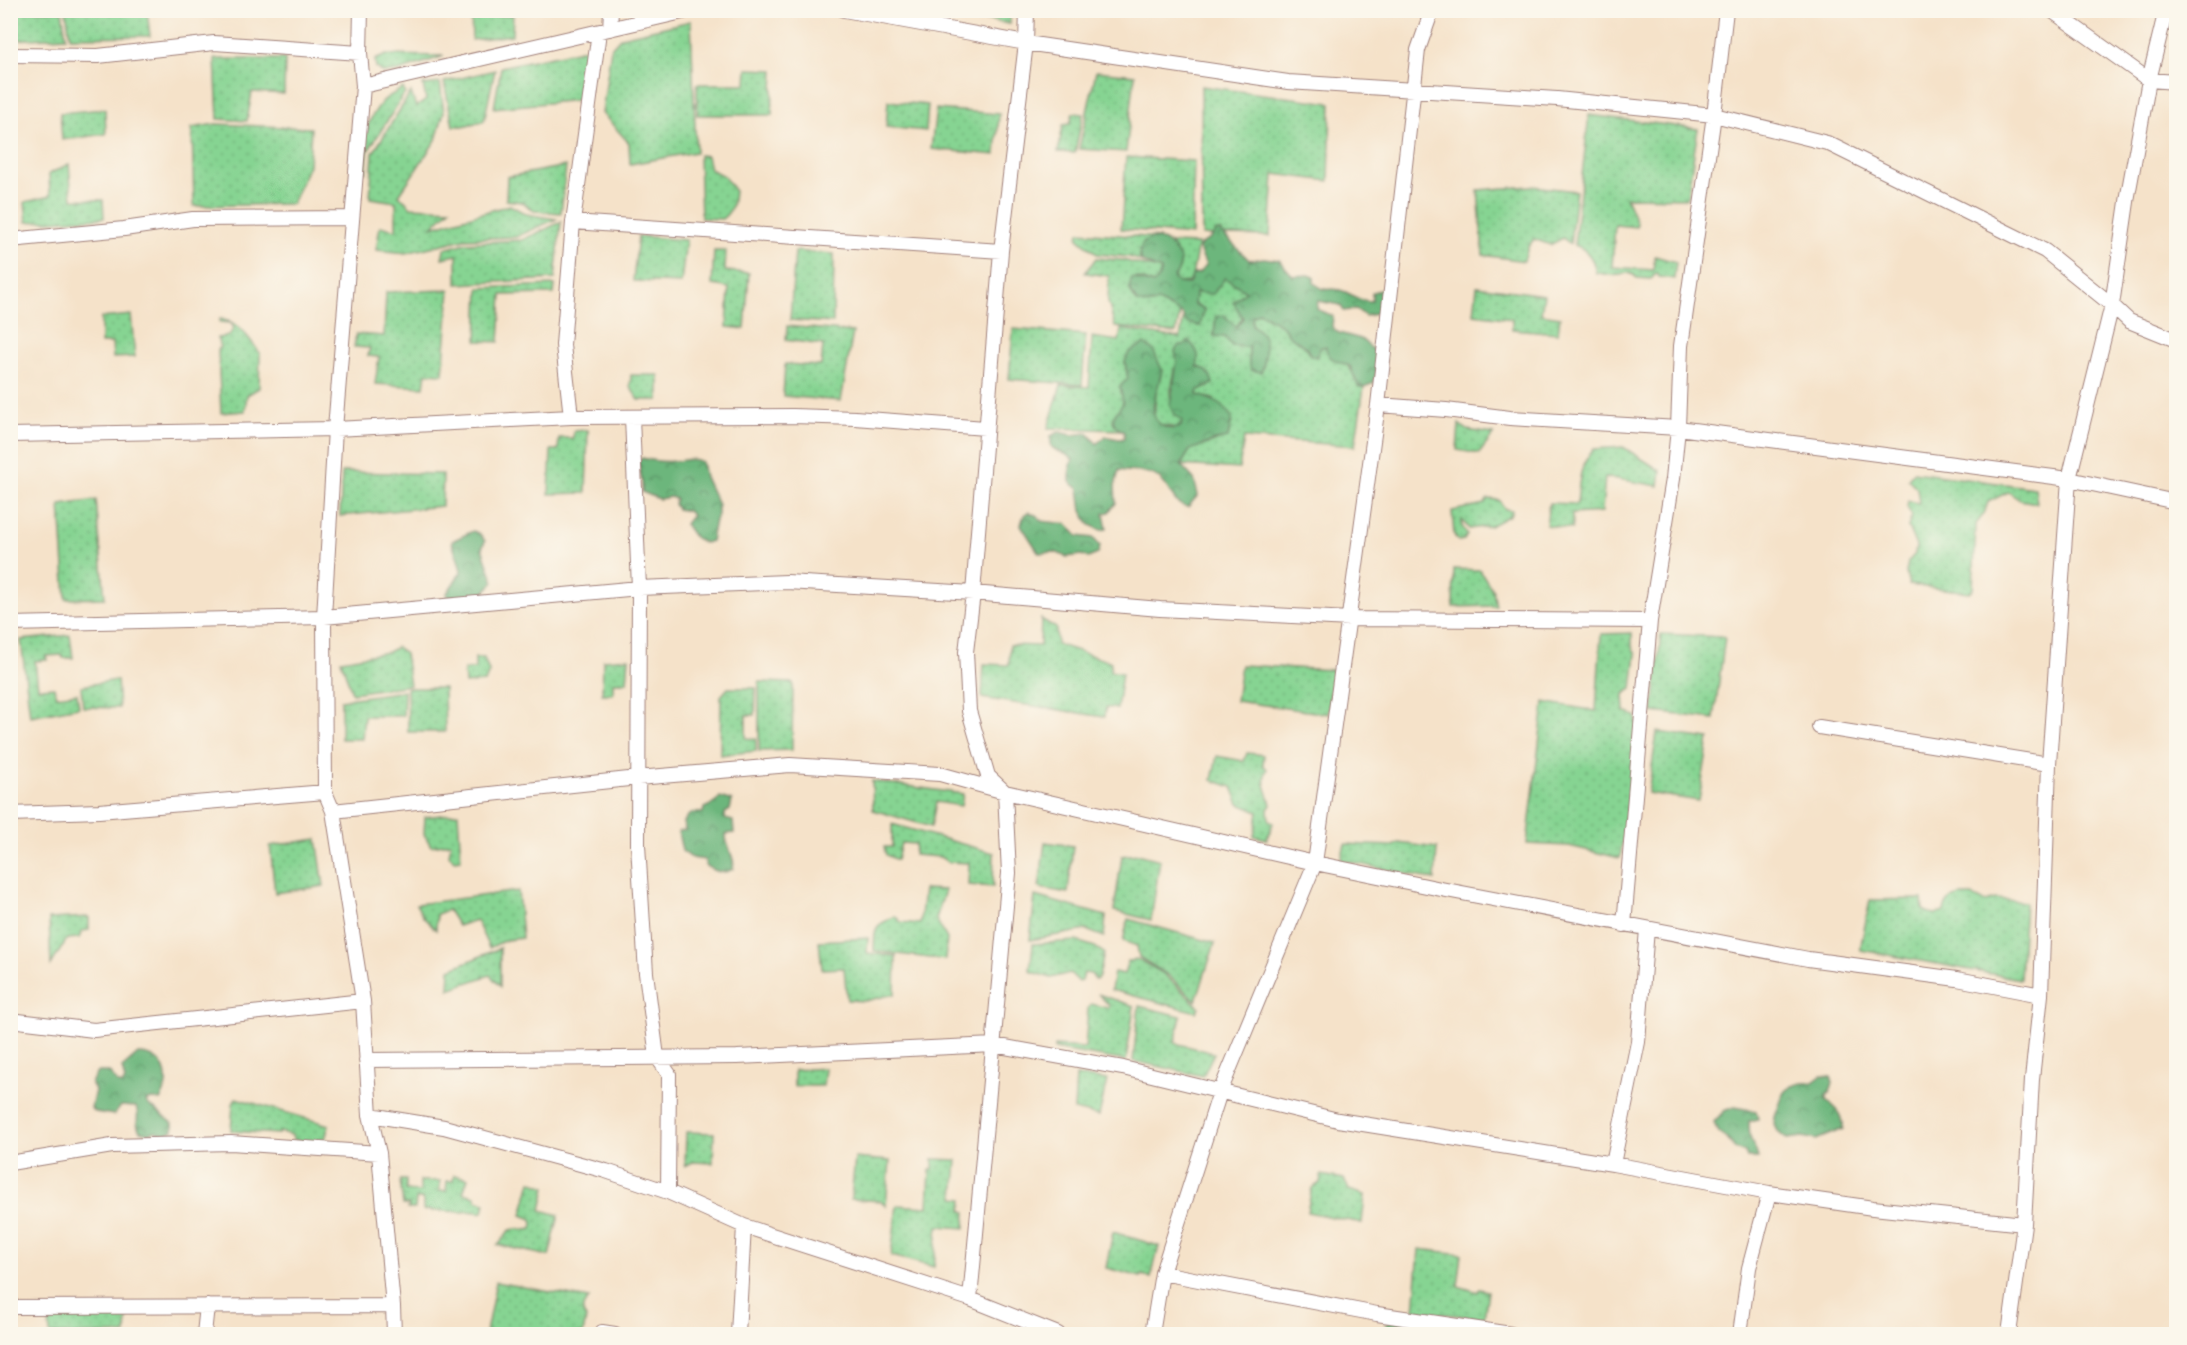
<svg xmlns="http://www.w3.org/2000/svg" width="2187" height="1345" font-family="Itim,sans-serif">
	<defs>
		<pattern id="grass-dots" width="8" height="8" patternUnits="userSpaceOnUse" patternTransform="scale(1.5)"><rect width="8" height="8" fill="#86d492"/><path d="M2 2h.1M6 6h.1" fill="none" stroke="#75b67e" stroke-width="1.8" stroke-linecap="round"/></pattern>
		<pattern id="forest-crowns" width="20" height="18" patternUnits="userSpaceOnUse" patternTransform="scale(1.5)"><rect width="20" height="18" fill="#6cb67c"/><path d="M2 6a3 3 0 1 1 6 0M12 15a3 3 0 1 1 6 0" fill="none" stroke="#5b9366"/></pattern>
	</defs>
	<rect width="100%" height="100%" fill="#fbf7ec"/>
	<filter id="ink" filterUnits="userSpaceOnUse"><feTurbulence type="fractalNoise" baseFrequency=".0167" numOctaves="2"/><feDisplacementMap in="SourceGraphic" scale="12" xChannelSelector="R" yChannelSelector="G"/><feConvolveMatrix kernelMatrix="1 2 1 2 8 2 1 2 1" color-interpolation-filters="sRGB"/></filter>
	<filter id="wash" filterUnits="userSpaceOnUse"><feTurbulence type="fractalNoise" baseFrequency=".008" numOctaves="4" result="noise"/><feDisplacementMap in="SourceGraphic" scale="24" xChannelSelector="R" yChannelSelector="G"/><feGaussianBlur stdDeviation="1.35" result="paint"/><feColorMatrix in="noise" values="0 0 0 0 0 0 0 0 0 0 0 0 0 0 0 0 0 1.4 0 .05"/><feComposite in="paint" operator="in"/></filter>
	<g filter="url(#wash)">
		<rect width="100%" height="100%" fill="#f5e2c9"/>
		<path fill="url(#grass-dots)" stroke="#687a5e" stroke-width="1.5" d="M 11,10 L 62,11 L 66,37 L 11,40 Z
			M 66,11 L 147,11 L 150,36 L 70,37 Z
			M 471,11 L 483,11 L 484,17 L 513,15 L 512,35 L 472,40 Z
			M 940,11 L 1010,11 L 1010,24 Z
			M 691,21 L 696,152 L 630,164 L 629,143 L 602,113 L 611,48 L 621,37 Z
			M 585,49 L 587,50 L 579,100 L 494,108 L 501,67 Z
			M 386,55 L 444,56 L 399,71 L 384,73 L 376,68 L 375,60 Z
			M 215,59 L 285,59 L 284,94 L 252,92 L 247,121 L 218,119 Z
			M 747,69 L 774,70 L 772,115 L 697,115 L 697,84 L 746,84 Z
			M 495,70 L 484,121 L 463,126 L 453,126 L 444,82 Z
			M 1096,71 L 1135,75 L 1126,152 L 1079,149 Z
			M 440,83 L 444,112 L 436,140 L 399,195 L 411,207 L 450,209 L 432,227 L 510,205 L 526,214 L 556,219 L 516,237 L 464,239 L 406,253 L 376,250 L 380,226 L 396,230 L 396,202 L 370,198 L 373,153 L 411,92 L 416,107 L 426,100 L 423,85 Z
			M 1201,86 L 1331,103 L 1329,181 L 1274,174 L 1270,236 L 1223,235 L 1221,232 L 1214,236 L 1202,235 Z
			M 403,88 L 405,93 L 368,151 L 366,172 L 360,171 C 361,147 365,120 383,101 C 388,96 397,92 403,88 Z
			M 888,101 L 928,105 L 926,131 L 886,127 Z
			M 105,109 L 106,134 L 62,140 L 60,113 Z
			M 936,109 L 999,114 L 996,155 L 931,149 Z
			M 1073,113 L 1083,114 L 1075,153 L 1058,152 L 1063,125 L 1070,124 Z
			M 1589,115 L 1698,129 L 1687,198 L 1626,197 L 1637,223 L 1636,227 L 1615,225 L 1612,267 L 1653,270 L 1655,256 L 1676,262 L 1674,279 L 1659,277 L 1657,273 L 1651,279 L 1637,278 C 1629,269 1623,275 1613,275 C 1607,275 1602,273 1596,273 C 1594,260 1587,248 1574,245 Z
			M 216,124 L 311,128 L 309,165 L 292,204 L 194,206 L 192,128 Z
			M 699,155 L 707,156 L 710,169 L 724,176 L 734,190 C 733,203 733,210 722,219 L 701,218 Z
			M 1126,157 L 1194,161 L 1192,235 L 1121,229 Z
			M 69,164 L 72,199 L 103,200 L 104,218 L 27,222 L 25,202 L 50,196 L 49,174 Z
			M 566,166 L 561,213 L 534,211 L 522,202 L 506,200 L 507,177 Z
			M 1532,186 L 1576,191 L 1570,244 L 1563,238 L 1550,245 L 1534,239 L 1528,247 L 1524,261 L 1483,255 L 1478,190 Z
			M 561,222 L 555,279 L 457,284 L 457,255 L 442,258 L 444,249 L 466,243 L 522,240 Z
			M 1079,232 L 1160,238 L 1148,240 L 1139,255 L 1141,261 L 1129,257 L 1097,254 L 1078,238 Z
			M 638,236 L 686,240 L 681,283 L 633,281 Z
			M 1170,243 L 1198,244 L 1191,282 L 1178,283 L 1174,279 C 1182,261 1181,259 1170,243 Z
			M 714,251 L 726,251 L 725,271 L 749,273 L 745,329 L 727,327 L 729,288 L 712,285 Z
			M 795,251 L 834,254 L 833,323 L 790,320 Z
			M 1096,258 L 1123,260 L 1162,270 L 1158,280 L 1154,284 L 1137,278 L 1131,293 L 1137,302 L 1153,304 L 1158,301 L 1180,313 L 1176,333 L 1115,327 L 1108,302 L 1109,276 L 1085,273 Z
			M 1225,278 L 1247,291 L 1243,317 L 1236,327 L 1216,317 L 1214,335 L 1225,337 L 1232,346 L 1249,347 L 1249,363 L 1264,361 L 1265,347 L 1252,325 L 1251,317 L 1259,312 L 1283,326 L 1289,335 L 1308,349 L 1310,355 C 1314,352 1319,347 1323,347 C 1335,345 1357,375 1358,386 L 1364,387 L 1355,446 L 1244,438 L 1239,469 L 1181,465 L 1190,450 C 1210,441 1223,446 1232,422 L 1213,399 L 1196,395 L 1198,390 L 1209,387 L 1197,368 L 1177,361 L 1170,394 L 1174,415 L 1182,420 L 1181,425 L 1177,428 L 1161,425 L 1154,418 L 1156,393 L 1161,375 L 1125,362 L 1128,378 C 1123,386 1126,394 1123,403 C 1119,415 1104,418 1122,430 L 1048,428 L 1061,385 L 1089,387 L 1092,337 L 1119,341 L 1121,329 L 1180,338 L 1184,316 L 1200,326 L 1204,309 L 1194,304 L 1195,293 Z
			M 555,285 L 554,294 L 502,295 L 499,342 L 477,341 L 479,288 Z
			M 1477,286 L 1544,295 L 1541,314 L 1560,317 L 1558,333 L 1512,329 L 1512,319 L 1474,314 Z
			M 450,290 L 443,374 L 426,373 L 424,387 L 375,384 L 379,357 L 368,356 L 370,348 L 354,347 L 356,334 L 384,336 L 386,292 Z
			M 131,315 L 135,357 L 113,358 L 112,343 L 101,343 L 101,318 Z
			M 220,319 C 238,320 250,340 260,353 L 259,388 L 247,395 L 245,411 L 221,413 L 218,351 L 220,346 L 217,338 L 229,336 L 234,328 L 231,323 L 220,322 Z
			M 787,326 L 853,332 L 841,401 L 783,396 L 785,364 L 821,366 L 823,345 L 786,340 Z
			M 1013,329 L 1086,335 L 1082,385 L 1009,379 Z
			M 631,375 L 659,375 L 659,400 L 639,400 L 630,387 Z
			M 1459,424 L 1467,430 L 1494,434 L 1479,454 L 1457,450 Z
			M 588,430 L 586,493 L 549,494 L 551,450 L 558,450 L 559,438 L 573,438 L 574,431 Z
			M 1623,447 L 1661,471 L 1659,486 L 1605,477 L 1602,512 L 1572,514 L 1572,529 L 1546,525 L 1549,503 L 1577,504 C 1579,484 1579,464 1594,449 Z
			M 342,472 L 443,474 L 442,506 L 340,516 Z
			M 1913,472 L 2035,488 L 2037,503 L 2020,500 L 2008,492 L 1988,502 L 1984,514 L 1976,524 L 1973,589 L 1969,592 L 1909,585 L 1906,573 L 1908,562 L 1915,554 L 1916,546 L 1908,527 L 1912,516 L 1907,507 L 1908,501 L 1919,503 L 1917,488 L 1908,479 Z
			M 1488,499 L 1499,500 L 1505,509 L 1512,510 L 1510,515 L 1490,526 L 1469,529 L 1462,520 L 1462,526 L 1467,535 L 1464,540 L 1458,541 L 1454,535 L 1452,511 L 1484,504 Z
			M 96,500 L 105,598 L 66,599 L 60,505 Z
			M 1454,569 L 1480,570 L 1493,591 L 1496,606 L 1453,607 Z
			M 1041,619 L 1056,628 L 1057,644 L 1111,662 L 1110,671 L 1122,673 L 1117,709 L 1106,707 L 1104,717 L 982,698 L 984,664 L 1009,665 L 1010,645 L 1040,646 Z
			M 1632,633 L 1632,647 L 1636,654 L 1632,689 L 1624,694 L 1625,712 L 1636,716 L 1639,730 L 1620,858 L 1569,846 L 1527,844 L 1544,702 L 1596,711 L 1601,634 Z
			M 1661,634 L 1725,637 L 1714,719 L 1653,712 Z
			M 70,635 L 73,658 L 63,658 L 62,655 L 46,656 L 47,660 L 35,661 L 38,688 L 54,687 L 56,696 L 77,693 L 79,707 L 30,716 L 21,640 Z
			M 397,647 L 405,654 L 410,685 L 352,693 L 341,660 L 388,652 Z
			M 475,658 L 484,658 L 489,672 L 485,682 L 465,684 L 464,670 L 475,669 Z
			M 629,658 L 627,682 L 613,682 L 613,694 L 602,694 L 603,660 Z
			M 1241,665 L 1333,670 L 1328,714 L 1236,701 Z
			M 117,680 L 119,708 L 83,707 L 81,686 Z
			M 759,682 L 793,683 L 792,750 L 759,751 Z
			M 407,688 L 444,688 L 445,732 L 408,732 Z
			M 728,688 L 756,688 L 755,715 L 746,715 L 746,738 L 756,739 L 756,751 L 720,755 L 721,696 Z
			M 404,691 L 403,716 L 364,716 L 362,739 L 341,739 L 341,700 Z
			M 1657,732 L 1709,739 L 1699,801 L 1648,793 Z
			M 1247,753 L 1264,755 L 1263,765 L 1267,769 C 1260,782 1269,792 1271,805 L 1268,809 L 1269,820 L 1273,823 L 1267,839 L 1254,836 L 1258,812 L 1239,804 L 1232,787 L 1212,780 L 1217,756 L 1244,761 Z
			M 872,781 L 963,794 L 961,806 L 936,802 L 931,827 L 873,810 Z
			M 458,813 L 461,859 L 454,860 L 449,855 L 451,843 L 431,846 L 424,834 L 425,817 Z
			M 892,824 L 994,853 L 993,887 L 968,885 L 969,863 L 948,862 L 940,857 L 914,855 L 915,844 L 901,843 L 897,860 L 886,855 L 884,847 L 892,847 Z
			M 317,839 L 324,886 L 275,893 L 270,846 Z
			M 1045,842 L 1073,846 L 1068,893 L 1039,888 Z
			M 1399,843 L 1437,848 L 1435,880 L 1341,860 L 1345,844 L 1393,846 Z
			M 1138,854 L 1160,860 L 1151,920 L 1114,911 L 1122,856 Z
			M 924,889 L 945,890 L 936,919 L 947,939 L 945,960 L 874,951 C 875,926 873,927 895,916 L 901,922 L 920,924 Z
			M 518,891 L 522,938 L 506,940 L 489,948 L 476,920 L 458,926 L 448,910 L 437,914 L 436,930 L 423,917 L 416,904 Z
			M 1035,896 L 1106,916 L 1104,937 L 1086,930 L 1030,940 Z
			M 1961,896 L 1972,896 L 1986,902 L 1996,899 L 2025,902 L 2020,979 L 1860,950 L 1870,900 L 1922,899 L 1923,910 C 1930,914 1937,915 1944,912 C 1946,900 1950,899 1961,896 Z
			M 89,917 L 89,930 L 82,931 L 79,938 L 67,939 L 51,965 L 49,919 Z
			M 1128,919 L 1215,943 L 1196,1001 L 1168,975 L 1139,957 L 1137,946 L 1123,941 Z
			M 868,938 L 867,953 L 896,956 L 895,994 L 865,1001 L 847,1000 L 844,968 L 822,969 L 819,941 Z
			M 1076,941 L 1095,947 L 1104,953 L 1099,977 L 1096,980 L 1091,974 L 1084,973 L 1082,981 L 1079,982 L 1070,973 L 1051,978 L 1030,971 L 1033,944 Z
			M 500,948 L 500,986 L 490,975 L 449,989 L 450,969 Z
			M 1140,960 L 1164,974 L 1199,1007 L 1196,1012 L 1111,990 L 1114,972 L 1124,974 L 1128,961 Z
			M 1098,994 L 1134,1006 L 1126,1061 L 1055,1049 L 1055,1046 L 1085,1048 L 1088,1008 L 1091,1004 L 1108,1008 L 1109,1005 Z
			M 1139,1006 L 1181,1016 L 1175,1043 L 1214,1053 L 1203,1076 L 1133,1061 Z
			M 825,1068 L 823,1086 L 794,1086 L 794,1070 Z
			M 1076,1076 L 1107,1080 L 1099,1116 L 1074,1110 Z
			M 236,1098 L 329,1125 L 324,1143 L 293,1140 L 292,1135 L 280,1132 L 278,1134 L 231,1131 L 233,1104 Z
			M 686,1132 L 714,1133 L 713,1163 L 693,1162 L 685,1166 Z
			M 855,1158 L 890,1161 L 886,1206 L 881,1201 L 851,1199 Z
			M 933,1159 L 957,1160 L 954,1198 L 963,1199 L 962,1211 L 966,1212 L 965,1228 L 938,1226 L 934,1267 L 891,1256 L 897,1205 L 928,1207 L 930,1170 L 933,1170 Z
			M 454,1175 L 468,1178 L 463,1193 L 476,1196 L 476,1200 L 485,1203 L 483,1212 C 476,1214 471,1209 464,1212 L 423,1210 L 423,1199 L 416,1199 L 415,1209 L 408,1209 L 409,1205 L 403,1205 L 400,1180 L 406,1180 L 406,1191 L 420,1192 L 420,1181 L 440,1181 L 439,1191 L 446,1191 L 447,1181 L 453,1181 Z
			M 1321,1175 L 1344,1179 L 1349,1190 L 1365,1195 L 1362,1223 L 1307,1212 L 1312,1188 L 1320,1183 Z
			M 531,1181 L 546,1187 L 541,1210 L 559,1215 L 549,1256 L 498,1245 C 503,1241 504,1236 508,1232 C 513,1226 524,1232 532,1229 L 533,1224 L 532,1219 L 522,1215 Z
			M 1113,1232 L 1159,1246 L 1151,1278 L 1142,1275 L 1141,1277 L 1106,1268 Z
			M 1419,1249 L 1462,1254 L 1458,1286 L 1478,1292 L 1479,1289 L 1488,1291 L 1484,1318 L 1414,1311 Z
			M 496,1282 L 589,1299 C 582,1305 580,1311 586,1318 L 583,1334 L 494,1334 L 486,1332 Z
			M 127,1317 L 126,1334 L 50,1334 L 49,1318 Z"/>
		<path fill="url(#forest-crowns)" stroke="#5b6a54" stroke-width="1.5" d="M 1217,231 L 1221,232 L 1249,260 L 1264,258 L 1279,260 L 1293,276 L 1309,275 L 1314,277 L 1314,283 C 1328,294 1327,287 1340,290 C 1353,293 1355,301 1372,301 L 1372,292 L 1380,290 L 1384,294 C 1382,310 1380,314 1365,316 L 1356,309 L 1344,311 L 1340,305 L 1318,301 L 1317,309 L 1333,316 L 1332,327 L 1339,333 L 1361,339 L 1380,356 L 1374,383 L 1364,387 L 1358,386 L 1350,366 C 1339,362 1327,360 1326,347 L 1321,347 L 1316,357 L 1310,355 L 1308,349 L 1289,335 L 1283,326 L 1259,312 L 1252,317 L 1252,325 C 1256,328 1262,332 1263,336 C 1267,343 1265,366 1261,372 L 1251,370 L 1249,363 L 1249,347 L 1232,346 L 1225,337 L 1214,336 L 1216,317 L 1224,315 L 1236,327 L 1243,318 L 1233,302 L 1246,291 L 1225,278 L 1213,294 L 1195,293 L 1194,304 L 1204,309 L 1200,326 L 1187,323 L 1182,314 L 1158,301 L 1148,305 L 1137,302 L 1129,288 L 1132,278 L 1153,284 L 1158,280 L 1161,270 L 1142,262 C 1132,238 1161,229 1176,252 C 1179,256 1181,260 1180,265 C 1179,270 1176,275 1174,279 L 1178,283 L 1189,284 L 1193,274 L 1199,273 L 1206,265 L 1199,249 L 1201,244 L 1210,239 Z
			M 1189,341 C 1198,351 1200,355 1197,367 C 1207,368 1211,375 1213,384 L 1198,390 L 1197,395 C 1215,400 1220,402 1232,417 L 1228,438 L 1216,440 L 1190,450 L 1181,465 L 1194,479 L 1198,495 L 1188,507 C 1173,506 1171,489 1161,480 C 1150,469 1133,473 1119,470 L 1115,486 L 1116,503 L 1109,512 L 1104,513 L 1107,529 L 1101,530 L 1090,525 L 1082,511 L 1079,489 L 1070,482 L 1070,465 L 1073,460 C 1068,452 1057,454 1051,446 L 1051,436 L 1059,432 L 1072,435 L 1088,433 L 1097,444 L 1105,436 L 1119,439 L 1124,438 L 1124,432 C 1122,430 1118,429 1116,426 C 1108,418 1120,409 1123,403 L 1120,386 L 1128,379 L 1125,362 L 1129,352 L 1144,344 L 1153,350 L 1162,370 C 1159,385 1144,418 1163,426 C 1169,429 1176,429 1181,426 L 1182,420 L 1174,415 L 1170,405 L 1177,361 L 1175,351 L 1179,345 L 1184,345 Z
			M 642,458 C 653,461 665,462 677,461 C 686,460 692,457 702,462 L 705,477 L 718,505 L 718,515 L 715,520 L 711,541 L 705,543 L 695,538 L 685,524 L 692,515 L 688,511 L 677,509 L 674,504 L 676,499 L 670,497 L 659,499 L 642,492 L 642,482 L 638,462 Z
			M 1028,512 L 1038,516 L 1041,521 L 1067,524 L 1078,536 L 1093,538 L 1100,546 L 1098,554 L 1088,558 L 1082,555 L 1067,557 L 1055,552 L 1039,553 L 1021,525 L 1024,515 Z
			M 473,531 L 480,534 L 485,541 L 482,548 L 494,582 L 486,590 L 483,599 L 449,603 L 447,593 L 461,572 C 460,560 454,552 452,541 Z
			M 720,797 L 732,801 L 730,810 L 725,813 L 725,819 L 733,821 L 734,833 L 726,834 C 725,847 736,856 733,869 C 724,875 714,871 706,866 L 705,860 L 692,858 L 682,851 L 678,832 L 685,830 L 684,822 C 689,813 693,812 703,813 L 704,808 L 715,803 Z
			M 138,1054 C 164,1053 174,1080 160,1100 L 152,1099 L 146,1101 L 149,1105 L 173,1123 L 173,1130 L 166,1134 L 155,1131 L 149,1133 L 140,1131 C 134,1123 140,1115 136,1107 L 121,1106 L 114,1115 L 95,1112 L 91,1108 L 95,1090 L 91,1083 L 97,1072 L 109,1072 L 117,1083 L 122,1085 L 125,1081 L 122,1068 Z
			M 1821,1076 L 1831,1077 L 1833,1082 L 1830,1092 L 1826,1095 L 1826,1100 C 1837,1109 1844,1114 1843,1129 L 1816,1140 L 1803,1137 L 1787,1139 C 1768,1127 1774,1120 1780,1103 C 1782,1098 1782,1093 1786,1090 C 1795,1083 1802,1083 1813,1082 Z
			M 1734,1107 L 1756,1111 L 1758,1119 L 1754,1121 L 1749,1121 C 1749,1127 1749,1136 1752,1143 C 1754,1149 1757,1151 1758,1158 L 1747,1158 L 1745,1153 L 1735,1149 L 1728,1139 L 1718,1133 L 1714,1122 L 1724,1111 Z
			M 1419,1311 L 1425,1312 L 1465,1334 L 1393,1334 L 1386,1325 L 1390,1318 L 1418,1313 Z"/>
	</g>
	<g filter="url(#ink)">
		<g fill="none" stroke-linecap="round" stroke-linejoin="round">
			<defs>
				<path id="minor" d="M 361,10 L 360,53 L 363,86 L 335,429 L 324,617 L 325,792 L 333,811 L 363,1001 L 370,1115 L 379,1153 L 393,1306 L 394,1334
					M 844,10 L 1026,43 L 1288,82 L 1557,99 L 1714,115 L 1827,143 L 2045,251 L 2112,305 L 2129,321 L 2176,340
					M 2051,10 L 2149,80 L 2176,82
					M 610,29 L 611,10
					M 10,55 L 98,56 L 214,43 L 360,53
					M 363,86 L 691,10
					M 573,222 L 1001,251
					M 10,240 L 124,229 L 193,219 L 352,218
					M 1378,405 L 1446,410 L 1510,418 L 1678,428 L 2069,479 L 2176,502
					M 571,417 L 563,345 L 573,222 L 599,32
					M 632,417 L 639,588 L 638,845 L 646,973 L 657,1057 L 669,1074 L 668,1192
					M 10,435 L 335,429 L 571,417 L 793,416 L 855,418 L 985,428
					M 10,624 L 324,617 L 639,588 L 787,582 L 973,593 L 1160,609 L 1350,619 L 1650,621 L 1673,479 L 1678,428 L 1681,346 L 1714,115 L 1726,10
					M 1819,727 L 2049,764
					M 333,811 L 638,778 L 790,765 L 940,774 L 1005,792 L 1315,863 L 1441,889 L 1808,959 L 1957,979 L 2041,995
					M 10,814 L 99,811 L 325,792
					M 1624,925 L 1650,621
					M 10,1020 L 94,1030 L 363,1001
					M 366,1060 L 737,1057 L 994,1045 L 1123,1068 L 1338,1120 L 1613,1164 L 1769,1193 L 1873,1208 L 2024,1224
					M 370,1115 L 444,1127 L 606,1171 L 668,1192 L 744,1226 L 970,1299 L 1058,1334
					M 10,1163 L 112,1146 L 231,1143 L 379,1153
					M 1613,1164 L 1638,1042 L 1647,929
					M 1162,1273 L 1377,1314 L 1511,1334
					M 970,1299 L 1009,873 L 1005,792 L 988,776 L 969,711 L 966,652 L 973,593 L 1001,251 L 1026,43 L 1027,10
					M 10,1307 L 393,1306
					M 602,1332 L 615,1334
					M 204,1334 L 207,1306
					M 738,1334 L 744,1226
					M 1152,1334 L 1162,1273 L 1220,1092 L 1315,863 L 1378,405 L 1418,50 L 1432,10
					M 1740,1334 L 1749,1268 L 1769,1193
					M 2009,1334 L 2024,1224 L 2032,1079 L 2041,995 L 2049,764 L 2069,479 L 2112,305 L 2128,195 L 2149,80 L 2166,10"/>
			</defs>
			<use href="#minor" stroke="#a0807a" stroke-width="16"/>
			<use href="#minor" stroke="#fff" stroke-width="14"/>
		</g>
	</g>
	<rect width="2187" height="1345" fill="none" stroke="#fbf7ec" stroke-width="36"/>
</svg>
